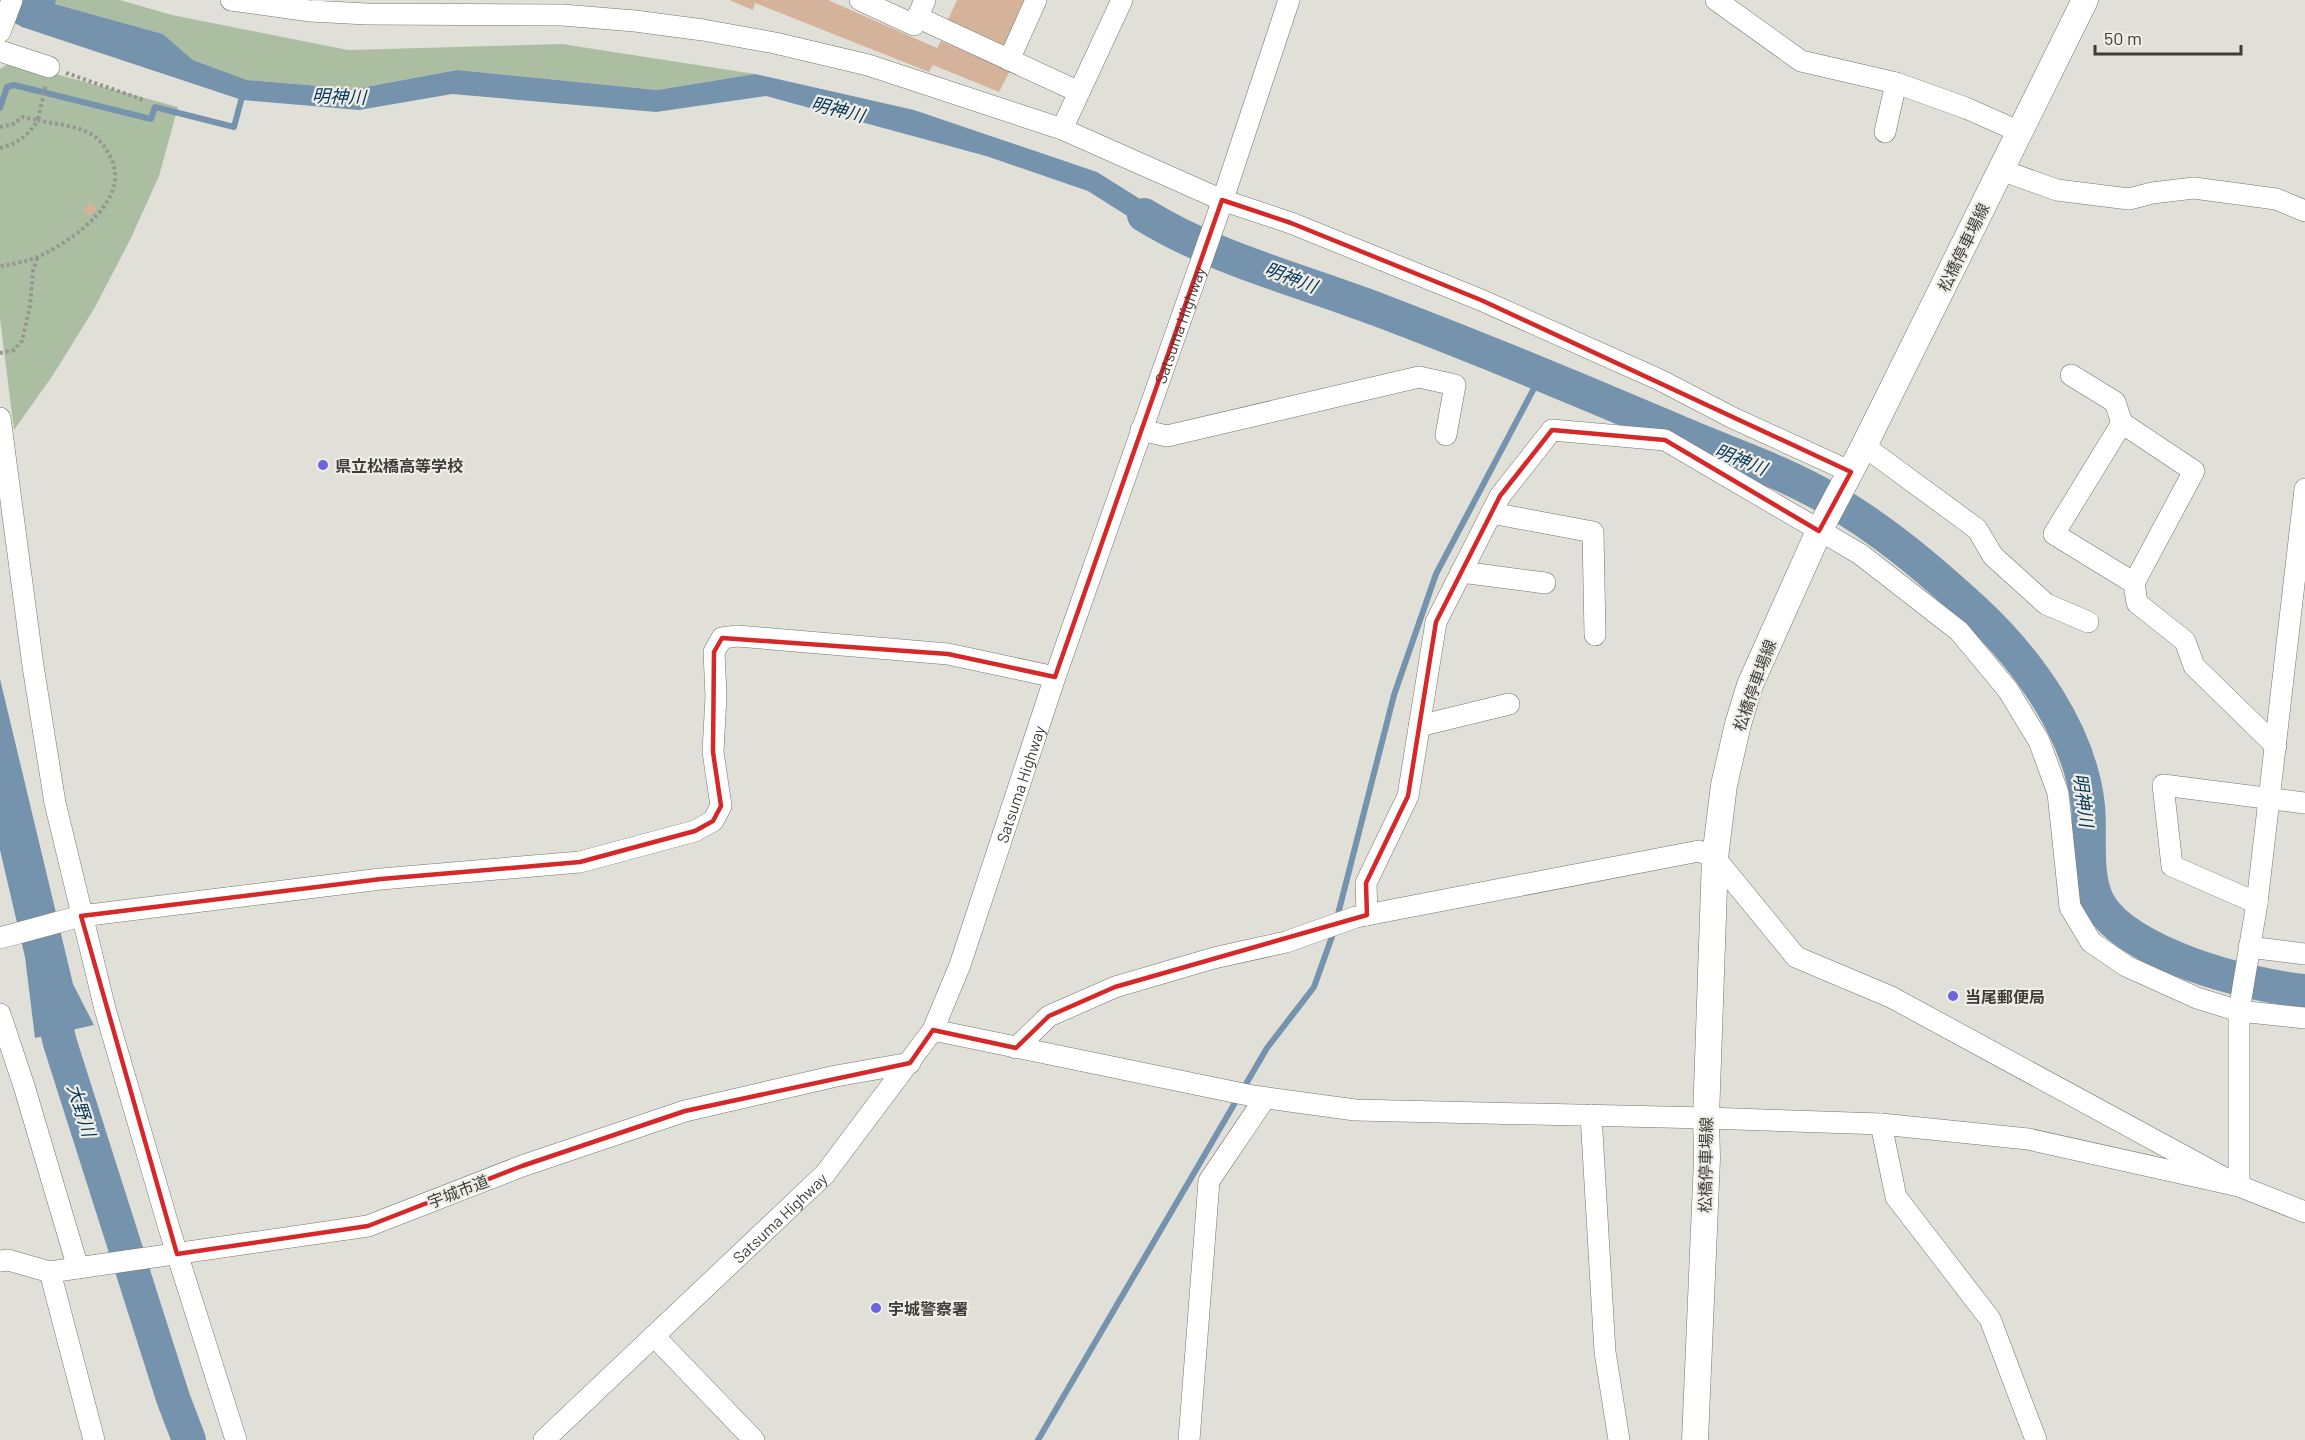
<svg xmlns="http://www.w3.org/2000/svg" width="2305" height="1440" font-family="Barlow,'Noto Sans JP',sans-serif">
	<rect width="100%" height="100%" fill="#e1e0d8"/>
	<path fill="#acbea2" d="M 56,0 L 120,0 L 172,15 L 348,50 L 562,44 L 755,74 L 657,90 L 457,70 L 355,89 L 247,80 L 193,60 L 163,34 L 55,4 Z
		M 11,62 L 178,107 L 159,176 L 131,238 L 94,309 L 53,375 L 14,430 L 0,319 L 0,69 Z"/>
	<path fill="#7693ae" d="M 0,0 L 56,0 L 55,4 L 163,34 L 193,60 L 247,80 L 355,89 L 457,70 L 657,90 L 755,74 L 914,110 L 1097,172 L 1188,229 L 1178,248 L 1088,191 L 986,156 L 766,96 L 656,112 L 452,94 L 359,110 L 242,100 L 22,27 L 0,15 Z
		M 0,679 L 73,984 L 94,1025 L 35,1038 L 25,957 L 0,850 Z"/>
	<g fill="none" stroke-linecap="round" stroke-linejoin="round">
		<path stroke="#7693ae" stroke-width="6" d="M 0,108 L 7,87 L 14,85 L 151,119 L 155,107 L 234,127 L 243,93
			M 1337,918 L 1394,695 L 1436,574 L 1541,375
			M 1038,1440 L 1267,1048 L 1314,987 L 1334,931"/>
		<path stroke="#7693ae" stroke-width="34" d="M 1144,215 C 1215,259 1301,280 1379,310 C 1479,348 1578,389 1676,431 C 1726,453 1779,470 1826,497 C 1880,527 1929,569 1974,610 C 2028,660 2080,732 2088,806 C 2091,835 2084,875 2098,902 C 2125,954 2250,986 2305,991
			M 47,988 L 60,1043 L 173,1398 L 189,1440"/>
	</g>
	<path fill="#d5b39b" d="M 729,0 L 828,0 L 937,48 L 941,41 L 1010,71 L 999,92 L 933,65 L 929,72 L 755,3 L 753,10 Z
		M 957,0 L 1029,0 L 1006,52 L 946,24 Z
		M 91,202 L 97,209 L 88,216 L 83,209 Z"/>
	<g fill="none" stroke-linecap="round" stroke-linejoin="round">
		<defs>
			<g id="minor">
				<path d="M 231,0 L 310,11 L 367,14 L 562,15 L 635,21 L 703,30 L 775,43 L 868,65 L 1062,129 L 1222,200 L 1291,223 L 1481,300 L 1660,380 L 1733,418 L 1851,472"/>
				<path d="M 860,0 L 914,25 L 925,0"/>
				<path d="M 1716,0 L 1801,61 L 1896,83 L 1966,108 L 2020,132"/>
				<path d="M 917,17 L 1079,92"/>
				<path d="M 0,32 L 12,0"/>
				<path d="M 0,51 L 49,67"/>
				<path d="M 1009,60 L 1036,0"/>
				<path d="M 1062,129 L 1122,0"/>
				<path d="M 1885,132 L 1896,83"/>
				<path d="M 2001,170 L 2057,190 L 2129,199 L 2152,193 L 2194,188 L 2276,199 L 2305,211"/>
				<path d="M 2071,375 L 2115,402 L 2122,423"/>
				<path d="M 0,418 L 33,666 L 55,803 L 105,1009 L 169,1228 L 236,1440"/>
				<path d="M 1141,430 L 1167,436 L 1419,377 L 1455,385 L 1446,435"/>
				<path d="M 1864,446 L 1977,529 L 1993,556 L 2046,604 L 2088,622"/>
				<path d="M 1491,513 L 1593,532 L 1595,635"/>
				<path d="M 1461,572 L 1545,583"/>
				<path d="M 2134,583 L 2054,534 L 2122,423 L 2194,471 L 2134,583 L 2137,603 L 2185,641 L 2194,666 L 2276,746"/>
				<path d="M 1419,726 L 1509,704"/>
				<path d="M 2257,903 L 2172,866 L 2163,785 L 2305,803"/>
				<path d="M 1367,915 L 1366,883 L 1408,796 L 1436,622 L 1500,496 L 1552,430 L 1665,440 L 1860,554 L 1959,631 L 2008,690 L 2039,741 L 2058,793 L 2070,907 L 2091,942 L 2126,966 L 2197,998 L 2239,1011 L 2305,1018"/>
				<path d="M 0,938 L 81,916 L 381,879 L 580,862 L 695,831 L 713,821 L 721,806 L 713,752 L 716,696 L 714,652 L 722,638 L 737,636 L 948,654 L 1055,677"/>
				<path d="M 2249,947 L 2305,954"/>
				<path d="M 0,1014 L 24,1086 L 78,1268"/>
				<path d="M 933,1030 L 1253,1096 L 1355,1110 L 1706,1118 L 1881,1124 L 2028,1139 L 2239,1186 L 2305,1212"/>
				<path d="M 1016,1048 L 1049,1016 L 1115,987 L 1214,958 L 1286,942 L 1356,917 L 1699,851 L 1715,858 L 1796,957 L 1891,997 L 2239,1186 L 2239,1011 L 2257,903 L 2305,489"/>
				<path d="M 1591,1115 L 1605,1352 L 1619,1440"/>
				<path d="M 1881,1124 L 1896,1197 L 1990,1319 L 2036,1440"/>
				<path d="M 0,1261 L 8,1260 L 50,1272 L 368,1226 L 522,1166 L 685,1111 L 836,1076 L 910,1063"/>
				<path d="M 50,1272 L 94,1440"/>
				<path d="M 654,1336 L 754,1440"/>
				<path id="s1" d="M 544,1440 L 825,1174 L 933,1030 L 960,965 L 1055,677 L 1220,208 L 1289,0"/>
				<path d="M 1189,1440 L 1209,1181 L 1265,1098"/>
			</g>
			<path id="major" d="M 1695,1440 L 1707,1159 L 1706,1118 L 1715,858 L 1724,785 L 1738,724 L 1750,685 L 1819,531 L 1864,446 L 2085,0"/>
		</defs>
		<use href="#minor" stroke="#75746d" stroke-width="22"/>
		<use href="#major" stroke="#75746d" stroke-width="27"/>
		<path stroke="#96958f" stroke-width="4" stroke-dasharray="3 3" stroke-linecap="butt" d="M 66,73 L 144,100
			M 0,127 L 13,124 L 23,117 L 38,120 L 46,84
			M 0,148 C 17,144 29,135 38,120 C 53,124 72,125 87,132 C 98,136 106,148 111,158 C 131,199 75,238 44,254 C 30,261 15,264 0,266
			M 0,353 L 14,350 L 22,341 L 30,306 L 33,271 L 38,256"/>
		<use href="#minor" stroke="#fff" stroke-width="21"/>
		<use href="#major" stroke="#fff" stroke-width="26"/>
	</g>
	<path fill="none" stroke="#d62828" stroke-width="4.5" stroke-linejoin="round" d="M 1222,200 L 1291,223 L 1481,300 L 1851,472 L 1819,531 L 1665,440 L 1552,430 L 1500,496 L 1436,622 L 1408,796 L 1366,883 L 1367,915 L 1115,987 L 1049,1016 L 1016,1048 L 933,1030 L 910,1063 L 685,1111 L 522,1166 L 368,1226 L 177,1254 L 81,916 L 381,879 L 580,862 L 695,831 L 713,821 L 721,806 L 713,752 L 714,652 L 722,638 L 948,654 L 1055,677 Z"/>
	<g fill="#6c63dd" stroke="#efede5" stroke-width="2">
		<circle cx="323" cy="465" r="6"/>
		<circle cx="1953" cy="996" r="6"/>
		<circle cx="876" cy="1308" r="6"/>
	</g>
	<g text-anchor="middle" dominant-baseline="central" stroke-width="4.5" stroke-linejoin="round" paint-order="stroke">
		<g font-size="16" fill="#3d3d3a" stroke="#efede5">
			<text transform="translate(1963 247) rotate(-64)">松橋停車場線</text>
			<text stroke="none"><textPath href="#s1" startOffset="1314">Satsuma Highway</textPath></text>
			<text transform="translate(1754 685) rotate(-70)">松橋停車場線</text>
			<text stroke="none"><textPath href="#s1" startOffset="828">Satsuma Highway</textPath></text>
			<text transform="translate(1705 1165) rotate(-89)">松橋停車場線</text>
			<text transform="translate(458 1191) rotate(-21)">宇城市道</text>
			<text stroke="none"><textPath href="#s1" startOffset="324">Satsuma Highway</textPath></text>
		</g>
		<g font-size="16" font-weight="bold" fill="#3d3d3a" stroke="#efede5" text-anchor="start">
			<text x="335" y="465">県立松橋高等学校</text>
			<text x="1965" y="996">当尾郵便局</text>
			<text x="888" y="1308">宇城警察署</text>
		</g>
		<g font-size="18" font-style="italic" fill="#03375c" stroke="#efede5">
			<text transform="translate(339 96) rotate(2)">明神川</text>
			<text transform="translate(838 109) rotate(14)">明神川</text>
			<text transform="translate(1291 277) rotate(21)">明神川</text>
			<text transform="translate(1741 459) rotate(22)">明神川</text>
			<text transform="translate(2084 800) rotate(83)">明神川</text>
			<text transform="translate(82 1110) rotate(72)">大野川</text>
		</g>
	</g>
	<path d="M2095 45v9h146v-9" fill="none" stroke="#3d3d3a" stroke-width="3"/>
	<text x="2104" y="45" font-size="18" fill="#3d3d3a" stroke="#efede5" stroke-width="4.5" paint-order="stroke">50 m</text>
</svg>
